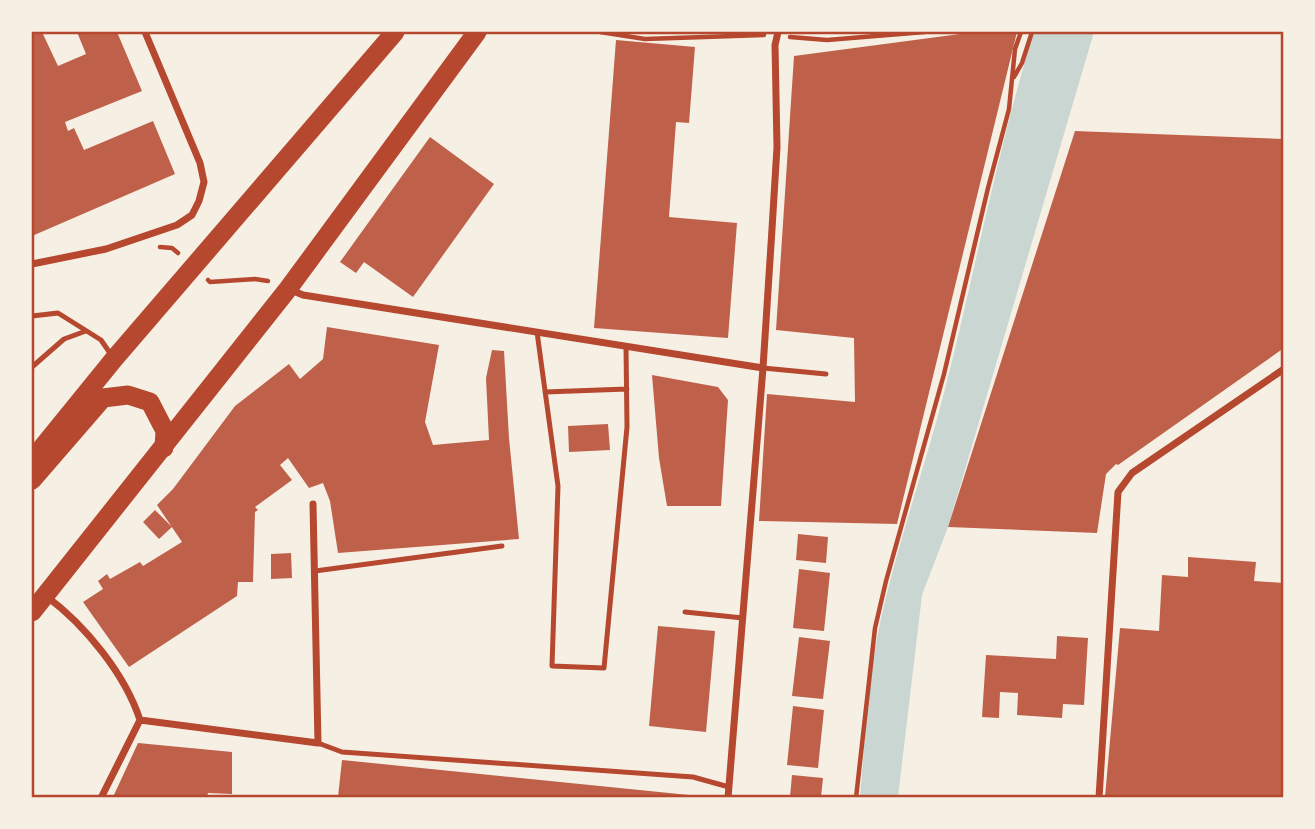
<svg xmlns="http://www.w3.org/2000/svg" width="1315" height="829" font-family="Inter,sans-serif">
	<rect width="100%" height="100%" fill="#f6efe4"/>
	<path fill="#c9d6d2" d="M 1034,32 L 1094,32 L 948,527 L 922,595 L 898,797 L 860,798 C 865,739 868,680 880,623 C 897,545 924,470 944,393 C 975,273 997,150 1034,32 Z"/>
	<path fill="#bf614a" d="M 32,32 L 42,32 L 58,66 L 86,54 L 77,32 L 117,32 L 142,91 L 65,122 L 68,131 L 74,128 L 84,150 L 153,121 L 175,174 L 32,236 Z
		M 975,32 L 1017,32 L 897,524 L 759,521 L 767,394 L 855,402 L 854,338 L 776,330 L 794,56 Z
		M 616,40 L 695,47 L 689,123 L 676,122 L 669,217 L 737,223 L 728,338 L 594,328 Z
		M 1075,131 L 1284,139 L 1284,348 L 1118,465 L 1116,464 L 1106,474 L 1097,533 L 948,527 Z
		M 430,137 L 494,184 L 413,297 L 364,262 L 356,273 L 340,262 Z
		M 327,327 L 439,345 L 425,422 L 433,445 L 489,440 L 486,378 L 492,350 L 504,351 L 509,438 L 519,539 L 338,553 L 330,501 L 323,483 L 309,488 L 288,458 L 280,465 L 292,480 L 255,507 L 258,510 L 255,512 L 253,582 L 238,582 L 237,596 L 129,667 L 83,602 L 103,589 L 98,581 L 107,574 L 110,579 L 140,562 L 143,566 L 182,542 L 157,505 L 173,489 L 235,406 L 289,364 L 300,379 L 323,359 Z
		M 652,375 L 718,387 L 728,400 L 721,506 L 667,506 L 659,458 Z
		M 608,424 L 610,450 L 569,452 L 568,426 Z
		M 155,510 L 172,527 L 159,539 L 143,522 Z
		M 798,534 L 828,537 L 826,563 L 796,560 Z
		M 291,553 L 292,578 L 271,579 L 271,554 Z
		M 1188,557 L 1256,562 L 1254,581 L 1284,583 L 1282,797 L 1105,797 L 1120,628 L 1159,631 L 1162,575 L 1188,577 Z
		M 799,569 L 830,573 L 824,631 L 793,628 Z
		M 658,626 L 715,631 L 706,732 L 649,726 Z
		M 1057,636 L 1088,638 L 1084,705 L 1063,704 L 1062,718 L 1017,715 L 1018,693 L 1000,692 L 999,718 L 982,717 L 986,655 L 1056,659 Z
		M 799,637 L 830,641 L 823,699 L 792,696 Z
		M 793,706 L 824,710 L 818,768 L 787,765 Z
		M 138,743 L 232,752 L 232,794 L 208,793 L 207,797 L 113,797 Z
		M 342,760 L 689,795 L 692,797 L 338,797 Z
		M 792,775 L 823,778 L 821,797 L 790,797 Z"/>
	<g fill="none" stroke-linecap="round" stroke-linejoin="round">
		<path stroke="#b5482f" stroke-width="4.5" d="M 600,32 L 645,39 L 764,35
			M 790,37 L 827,40 L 925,32
			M 1014,77 L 1022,63 L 1032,32
			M 160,247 L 172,248 L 178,253
			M 208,280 L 210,282 L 255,279 L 268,281
			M 856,798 L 875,628 L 886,581 L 944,374 L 988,188 L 1009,109 L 1015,49 L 1021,32"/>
		<path stroke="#b5482f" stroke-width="5" d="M 32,316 L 58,313 L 101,340 L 112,356
			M 537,332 L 558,486 L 552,666 L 604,668 L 627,427 L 626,346
			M 32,367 L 64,339 L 86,331
			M 763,368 L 826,374
			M 545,392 L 627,389
			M 315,571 L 502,546
			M 685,612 L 743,618
			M 318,743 L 342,752 L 693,777 L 729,787"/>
		<path stroke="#b5482f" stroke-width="7" d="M 32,264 L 106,249 L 177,225 L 192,215 L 199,201 L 204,182 L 200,163 L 145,32
			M 291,290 L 303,295 L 763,368
			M 46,596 C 85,625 125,674 140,720 L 101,798
			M 140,720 L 318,743 L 313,504
			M 728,798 L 763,368 L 772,229 L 777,147 L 775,45 L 778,32
			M 1099,798 L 1118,492 L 1132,473 L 1284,369"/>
		<path stroke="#b5482f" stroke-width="19" d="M 32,460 L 114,359 L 395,32
			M 32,480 L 103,398 L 128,395 L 150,402 L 165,431 L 164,448
			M 32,612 L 288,289 L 477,32"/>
	</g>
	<rect width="1315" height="829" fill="none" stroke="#f6efe4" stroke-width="66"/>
	<rect x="33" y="33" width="1249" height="763" fill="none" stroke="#b5482f" stroke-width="2.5"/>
</svg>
